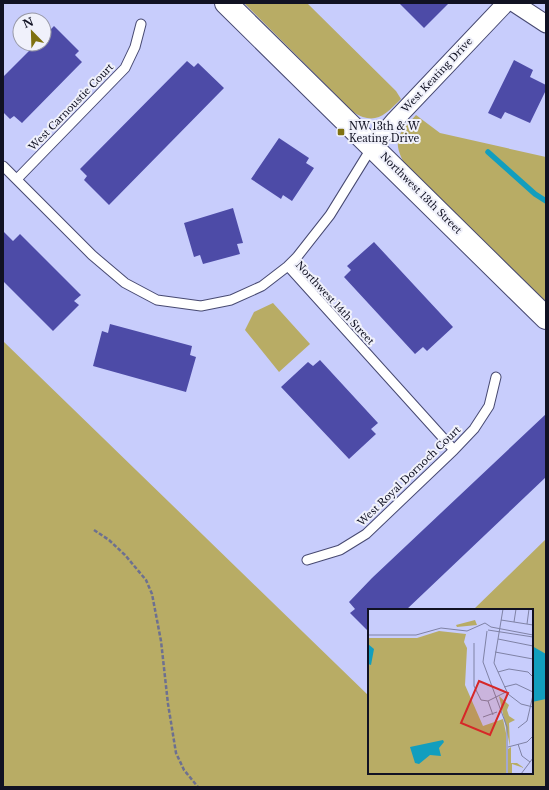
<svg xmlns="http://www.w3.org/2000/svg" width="549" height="790" font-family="'Libre Baskerville',serif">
	<rect width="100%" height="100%" fill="#c8cdfc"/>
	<path fill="#b8ac65" d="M 244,3 L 307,3 L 396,91 L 401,99 C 385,115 375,126 353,112 Z
		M 416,115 L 440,133 L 546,157 L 546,302 L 404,163 C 391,138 400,133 416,115 Z
		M 273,303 L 310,344 L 279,372 L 245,330 L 254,312 Z
		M 3,341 L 369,696 L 369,773 L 532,773 L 532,610 L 473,610 L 546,539 L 546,787 L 3,787 Z"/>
	<path fill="#129ebe" d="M 532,646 L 546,654 L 546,699 L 532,702 Z"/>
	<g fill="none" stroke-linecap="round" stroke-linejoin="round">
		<path stroke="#129ebe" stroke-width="5.5" d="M 488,152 L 535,194 L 546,201"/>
	</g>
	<path fill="#4d4ba7" d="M 399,3 L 449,3 L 424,28 Z
		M 54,26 L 79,51 L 75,55 L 82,62 L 22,123 L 14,116 L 10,119 L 3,112 L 3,77 L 36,44 L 44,44 L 44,36 Z
		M 514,60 L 533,70 L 530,77 L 546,85 L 546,90 L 530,123 L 505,112 L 501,119 L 488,113 Z
		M 187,61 L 194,67 L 198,63 L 224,88 L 109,205 L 84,180 L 87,176 L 80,169 Z
		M 279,138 L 309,158 L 306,163 L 314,168 L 292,201 L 283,195 L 281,199 L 251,179 Z
		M 233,208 L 243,243 L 237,244 L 240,254 L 203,264 L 200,255 L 194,257 L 184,223 Z
		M 3,231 L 13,241 L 20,234 L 81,295 L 74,301 L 79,305 L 53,331 L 3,281 Z
		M 374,242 L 453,327 L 427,351 L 423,347 L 415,354 L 344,277 L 351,270 L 347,266 Z
		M 110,324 L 192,346 L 190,355 L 196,357 L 186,392 L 93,366 L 102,331 L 108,333 Z
		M 320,360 L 378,423 L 371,429 L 376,434 L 349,459 L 281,387 L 308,362 L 313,366 Z
		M 546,414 L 546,477 L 406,610 L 369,610 L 369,632 L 350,613 L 355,609 L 349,602 L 372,578 Z"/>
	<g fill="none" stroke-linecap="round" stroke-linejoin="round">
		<defs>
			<path id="service" d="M 3,166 L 92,255 L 125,283 L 157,300 L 201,306 L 231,300 L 262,286 L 288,266 L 454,450
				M 17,179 L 125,68 L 135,47 L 141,24
				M 288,266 L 297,257 L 330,215 L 372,147
				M 307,560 L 340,550 L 366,534 L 454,450 L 474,429 L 489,406 L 496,377"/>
			<path id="minor" d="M 514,3 L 546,24
				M 373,146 L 395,120 L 506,3"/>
			<path id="secondary" d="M 226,3 L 546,318"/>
		</defs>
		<use href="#service" stroke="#474971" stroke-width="11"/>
		<use href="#minor" stroke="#474971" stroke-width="19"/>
		<use href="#secondary" stroke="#474971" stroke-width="24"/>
		<path stroke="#6d7090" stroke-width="2.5" stroke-dasharray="4 2" stroke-linecap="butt" d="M 94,530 L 109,540 L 125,555 L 146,580 L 152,594 L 161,641 L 168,704 L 176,753 L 184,770 L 198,787"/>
		<use href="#service" stroke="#fff" stroke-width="9"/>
		<use href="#minor" stroke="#fff" stroke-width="17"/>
		<use href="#secondary" stroke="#fff" stroke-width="22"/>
	</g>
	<rect fill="#7f7111" stroke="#f0f1fb" stroke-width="1.5" x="337" y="128" width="8" height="8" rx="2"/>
	<g text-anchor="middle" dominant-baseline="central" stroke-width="4" stroke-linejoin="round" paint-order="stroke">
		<g font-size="10" fill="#111223" stroke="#f0f1fb">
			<text transform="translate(437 75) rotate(-47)">West Keating Drive</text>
			<text transform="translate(71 107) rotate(-46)">West Carnoustie Court</text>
			<text transform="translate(421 193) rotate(45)">Northwest 13th Street</text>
			<text transform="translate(335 303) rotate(47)">Northwest 14th Street</text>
			<text transform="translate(409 476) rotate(-44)">West Royal Dornoch Court</text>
		</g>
		<g font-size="10" fill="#111223" stroke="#f0f1fb" text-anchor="start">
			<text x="349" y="126">NW 13th &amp; W<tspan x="349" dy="12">Keating Drive</tspan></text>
		</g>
	</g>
	<g transform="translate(368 609)">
		<rect width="165" height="165" fill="#c8cdfc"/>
		<path d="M 107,11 L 109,16 L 89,18 L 88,16 ZM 71,22 L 98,25 L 96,33 L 99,39 L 97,76 L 115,117 L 135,110 L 138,124 L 138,165 L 0,165 L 0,29 L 49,29 ZM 131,87 L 141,96 L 139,101 L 141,107 L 147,111 L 141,114 L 142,137 ZM 143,138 L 143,154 L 149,154 L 156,159 L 144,155 L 144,165 L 140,165 L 140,140 Z" fill="#b8ac65"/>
		<path d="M 0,35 L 6,40 L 3,56 L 0,55 ZM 75,131 L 76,133 L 71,139 L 73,147 L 62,146 L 51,155 L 47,154 L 42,138 Z" fill="#129ebe"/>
		<path fill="none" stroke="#7f82a5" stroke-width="1" d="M 135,0 L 126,54 L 140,85 L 153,95 L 165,98M 133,11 L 165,16M 146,13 L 148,0M 159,15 L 161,0M 120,21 L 165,28M 119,22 L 115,53 L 139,118 L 139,165M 0,26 L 48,26 L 73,19 L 99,22 L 117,14 L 123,18 L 165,26M 130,30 L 165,37M 106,34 L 106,77 L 113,91 L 120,92 L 125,106M 127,43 L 165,50M 130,63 L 141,60 L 160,63 L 165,68M 136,78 L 148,75 L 165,83M 120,92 L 138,83M 115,108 L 129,103M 150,119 L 159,112 L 165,86M 150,135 L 154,147 L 162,153M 140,138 L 159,133 L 165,127M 153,165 L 165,149"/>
		<path fill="#d62828" fill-opacity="0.15" stroke="#d62828" stroke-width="2" d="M 111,72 L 140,84 L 122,126 L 93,114 Z"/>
		<rect width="165" height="165" fill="none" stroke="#111223" stroke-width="2"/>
	</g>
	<rect width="549" height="790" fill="none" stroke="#111223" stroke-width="8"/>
	<g transform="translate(32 32) rotate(337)"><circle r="19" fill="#f0f1fb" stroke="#9798a5"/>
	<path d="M0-3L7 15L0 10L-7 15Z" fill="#7f7111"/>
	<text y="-6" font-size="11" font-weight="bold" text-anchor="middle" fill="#111223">N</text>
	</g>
</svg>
